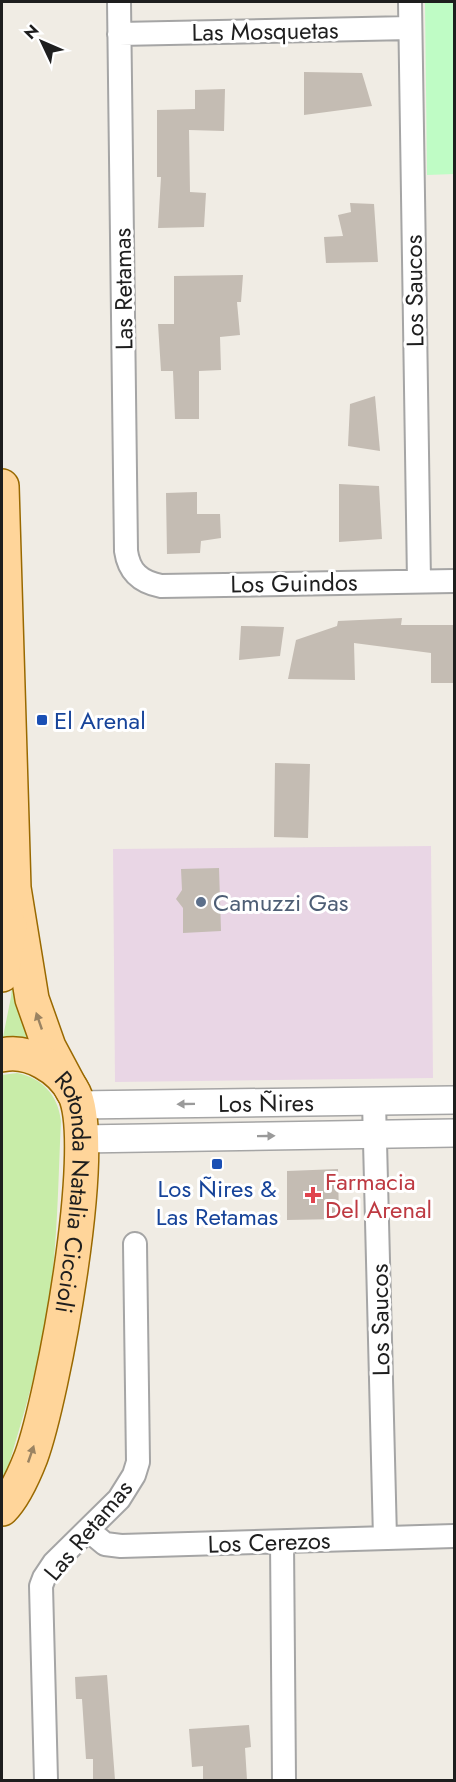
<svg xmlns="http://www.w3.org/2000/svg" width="456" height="1782" font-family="Jost,sans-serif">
	<rect width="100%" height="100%" fill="#f0ece4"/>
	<path fill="#e9d6e5" d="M 431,846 L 433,1078 L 115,1082 L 113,849 Z"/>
	<path fill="#c8eca8" d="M 13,970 L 32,1042 L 2,1042 L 11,997 Z
		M 17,1073 C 42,1078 58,1095 61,1121 C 58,1180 58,1241 49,1300 C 41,1359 23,1417 6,1474 L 2,1484 L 2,1075 Z"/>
	<path fill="#bffcc5" d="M 425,2 L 454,2 L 454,174 L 427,175 Z"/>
	<path fill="#c4bcb3" d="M 304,72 L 362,73 L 372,106 L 304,115 Z
		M 225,89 L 224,131 L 189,130 L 190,192 L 206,193 L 204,227 L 158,228 L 161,177 L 157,177 L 157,110 L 195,109 L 195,90 Z
		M 350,203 L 374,204 L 378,262 L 326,263 L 324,237 L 343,236 L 338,215 L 351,212 Z
		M 243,275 L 241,302 L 237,302 L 240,335 L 220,337 L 221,370 L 199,371 L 199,419 L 175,419 L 173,371 L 161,371 L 158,324 L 174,324 L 174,276 Z
		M 375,396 L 380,451 L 348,446 L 350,404 Z
		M 339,484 L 379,486 L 382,539 L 339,542 Z
		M 197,492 L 197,514 L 220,514 L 221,538 L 201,541 L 200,553 L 167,554 L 166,493 Z
		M 402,618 L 401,625 L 454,625 L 454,683 L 431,683 L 431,653 L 354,643 L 355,680 L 288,679 L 296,640 L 337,626 L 338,621 Z
		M 241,626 L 284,627 L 280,656 L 239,660 Z
		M 275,763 L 310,764 L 308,838 L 274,837 Z
		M 219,868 L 221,931 L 183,933 L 183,908 L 176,899 L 182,890 L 181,869 Z
		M 338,1169 L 339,1219 L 287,1220 L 287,1171 Z
		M 107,1675 L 115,1780 L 93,1780 L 93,1759 L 86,1759 L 82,1699 L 76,1699 L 75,1677 Z
		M 249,1725 L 251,1747 L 245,1748 L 247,1780 L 203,1780 L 203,1766 L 192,1767 L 189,1729 Z"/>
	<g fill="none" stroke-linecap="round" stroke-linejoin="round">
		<defs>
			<path id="minor" d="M 119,2 L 126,551 C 129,572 140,582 161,586 L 454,581
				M 410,2 L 419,581
				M 119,34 L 410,28
				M 374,1102 L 385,1538
				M 88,1530 L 105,1544 L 121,1546 L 454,1536
				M 282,1542 L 284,1780
				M 46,1780 L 41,1586 L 44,1578 L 54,1563 L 119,1499 L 134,1475 L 138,1462 L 135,1244"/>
			<g id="tertiary">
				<path id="s1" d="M 77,1105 L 454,1100"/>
				<path d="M 81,1139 L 454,1133"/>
			</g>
			<g id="primary">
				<path d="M 2,486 L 14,888 L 32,999 L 49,1047 L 73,1092"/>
				<path d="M 2,975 L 10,926"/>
				<path id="s2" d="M 2,1055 C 29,1049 61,1068 74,1093 C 100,1146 53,1397 31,1457 C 24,1475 15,1496 2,1509"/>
			</g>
		</defs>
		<use href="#minor" stroke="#a5a5a5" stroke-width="26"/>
		<use href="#tertiary" stroke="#a5a5a5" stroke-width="30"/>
		<use href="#primary" stroke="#996900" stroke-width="36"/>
		<use href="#minor" stroke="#fff" stroke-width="22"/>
		<use href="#tertiary" stroke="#fff" stroke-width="27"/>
		<use href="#primary" stroke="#ffd59a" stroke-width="33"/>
	</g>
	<defs><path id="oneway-solid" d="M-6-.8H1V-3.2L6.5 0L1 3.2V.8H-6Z" transform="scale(1.5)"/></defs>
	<g fill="#9a8362">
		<use href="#oneway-solid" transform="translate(39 1021) rotate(-109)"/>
		<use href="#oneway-solid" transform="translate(31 1454) rotate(-71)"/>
	</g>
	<g fill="#9a9a9a">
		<use href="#oneway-solid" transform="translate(186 1104) rotate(179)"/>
		<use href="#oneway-solid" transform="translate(266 1136) rotate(-1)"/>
	</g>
	<g fill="#1a4fb4" stroke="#fff" stroke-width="2">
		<rect x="36" y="714" width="12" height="12" rx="3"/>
		<rect x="211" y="1158" width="12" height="12" rx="3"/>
	</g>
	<circle fill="#5c6f8a" stroke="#fff" stroke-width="2" cx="201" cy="902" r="6"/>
	<path fill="#e0444e" stroke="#fff" stroke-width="2" d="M310 1186h6v6h6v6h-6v6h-6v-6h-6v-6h6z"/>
	<g text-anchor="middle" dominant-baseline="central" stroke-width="6" stroke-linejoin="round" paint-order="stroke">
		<g font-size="24" fill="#1e1e1e" stroke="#fff">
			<text transform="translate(265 31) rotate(-1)">Las Mosquetas</text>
			<text transform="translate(123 289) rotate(-91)">Las Retamas</text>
			<text transform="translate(414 291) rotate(-91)">Los Saucos</text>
			<text transform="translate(294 583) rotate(-1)">Los Guindos</text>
			<text stroke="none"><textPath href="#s1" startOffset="189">Los Ñires</textPath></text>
			<text stroke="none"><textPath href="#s2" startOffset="186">Rotonda Natalia Ciccioli</textPath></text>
			<text transform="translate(380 1320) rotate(-91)">Los Saucos</text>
			<text transform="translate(88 1530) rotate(-50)">Las Retamas</text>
			<text transform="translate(269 1542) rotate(-2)">Los Cerezos</text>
		</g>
		<g font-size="24" fill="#164399" stroke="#fff" text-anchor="start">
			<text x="54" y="720">El Arenal</text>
			<text x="217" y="1188" text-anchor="middle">Los Ñires &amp;<tspan x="217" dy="28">Las Retamas</tspan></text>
		</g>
		<g font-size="24" fill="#4e5e75" stroke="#fff" text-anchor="start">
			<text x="213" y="902">Camuzzi Gas</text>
		</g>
		<g font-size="24" fill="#be3a42" stroke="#fff" text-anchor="start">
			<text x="325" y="1181">Farmacia<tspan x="325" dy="28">Del Arenal</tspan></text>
		</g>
	</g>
	<rect width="456" height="1782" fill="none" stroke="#1e1e1e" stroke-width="6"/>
	<g transform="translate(42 42) rotate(314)" stroke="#ffffff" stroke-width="4.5" paint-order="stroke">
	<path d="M0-4.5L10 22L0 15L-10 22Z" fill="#1e1e1e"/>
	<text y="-9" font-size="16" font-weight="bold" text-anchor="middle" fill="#1e1e1e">N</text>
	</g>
</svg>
